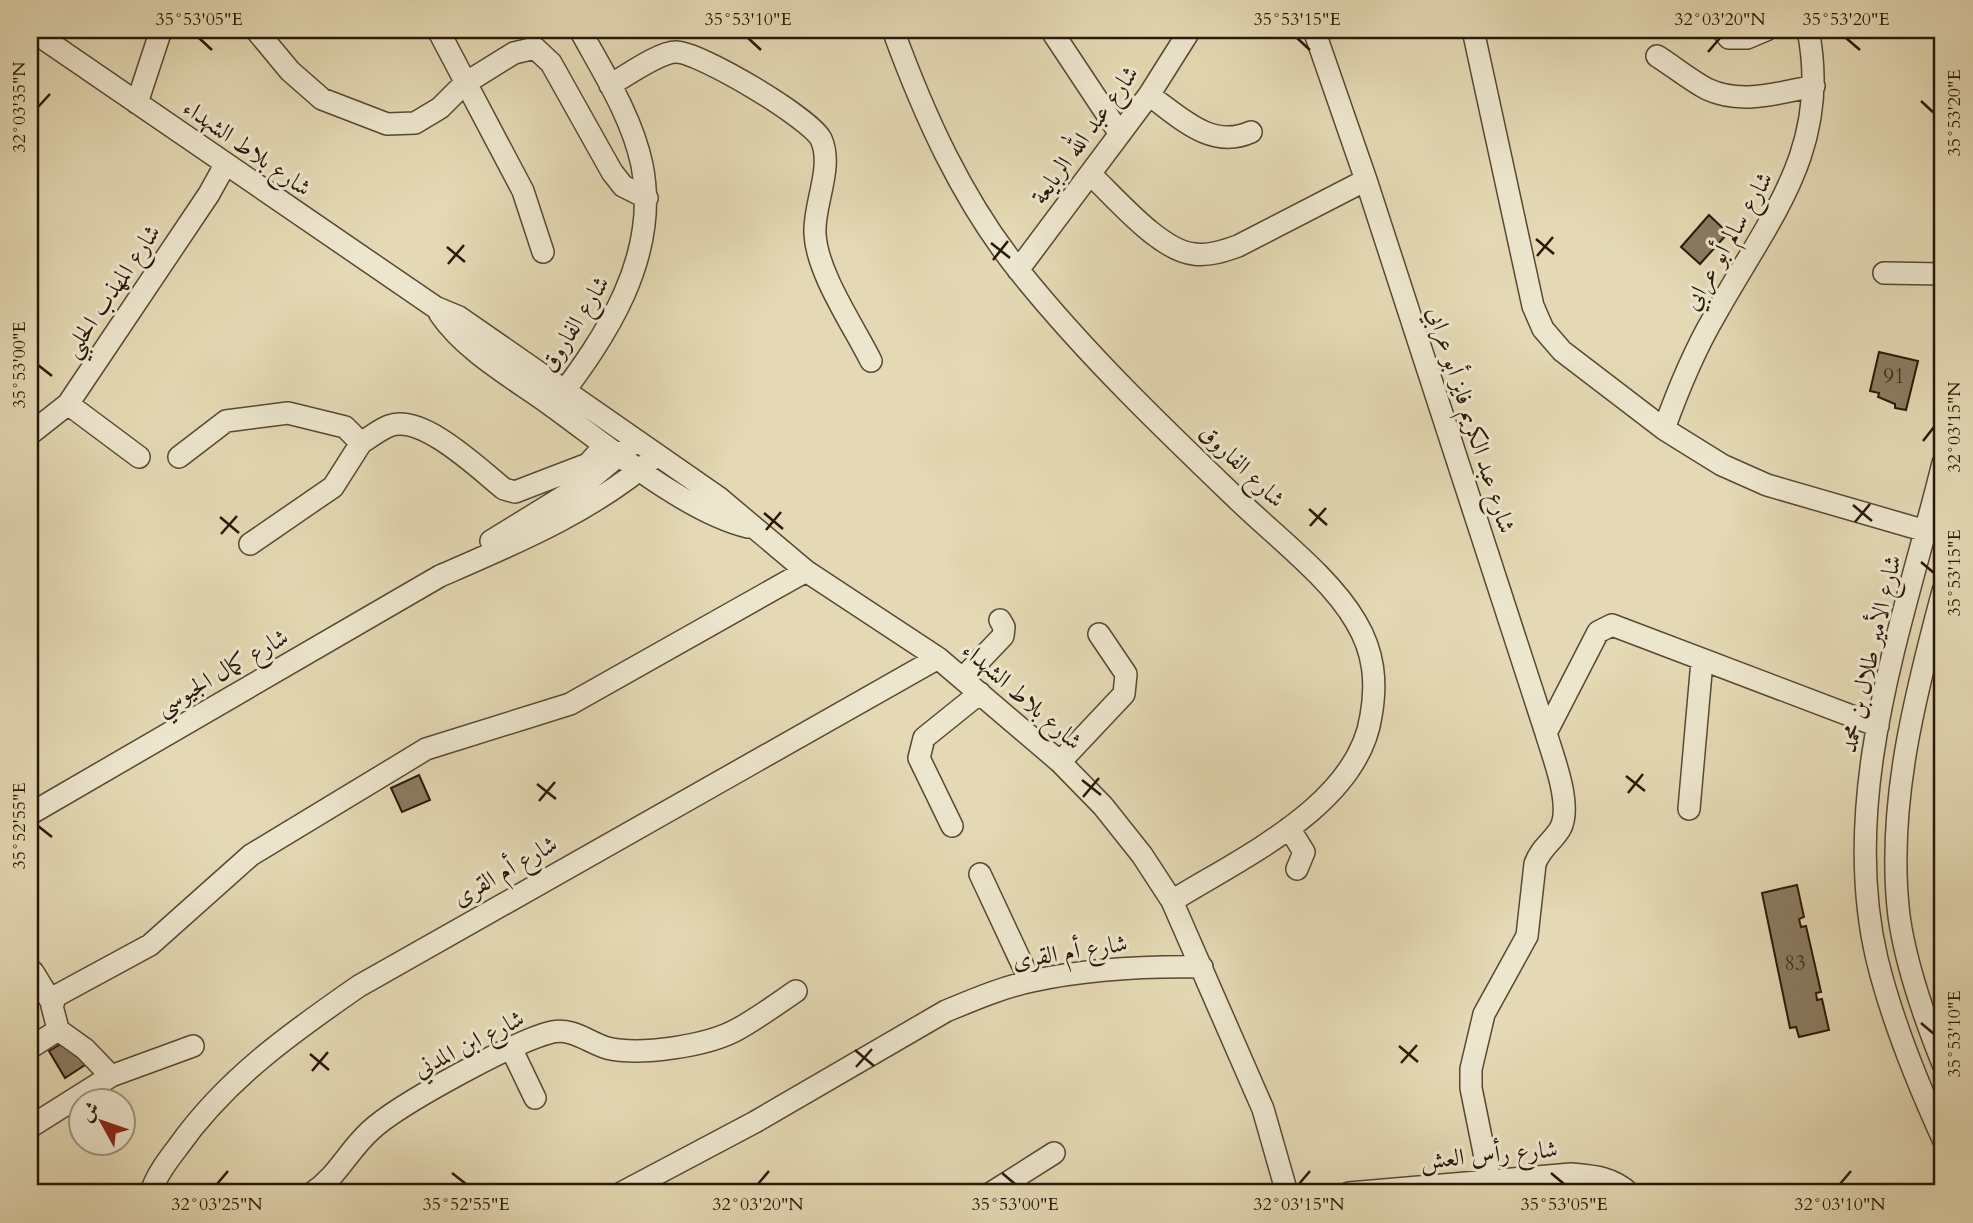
<svg xmlns="http://www.w3.org/2000/svg" width="1973" height="1223" font-family="Cardo,Amiri,serif">
	<rect width="100%" height="100%" fill="#e4d9b4"/>
	<filter id="stains"><feTurbulence type="fractalNoise" baseFrequency=".00286" numOctaves="4"/><feColorMatrix values="0 0 0 0 .2 0 0 0 0 .09 0 0 0 0 .02 0 0 0 .5 -.17"/></filter>
	<radialGradient id="worn" r=".72"><stop offset=".6" stop-color="#630" stop-opacity="0"/><stop offset="1" stop-color="#630" stop-opacity=".3"/></radialGradient>
	<path fill="#8a7c62" stroke="#291809" stroke-width="2" d="M 1709,215 L 1728,233 L 1700,264 L 1681,247 Z
		M 1879,352 L 1918,361 L 1906,410 L 1895,408 L 1895,404 L 1878,397 L 1879,393 L 1870,391 Z
		M 419,775 L 430,800 L 402,812 L 391,788 Z
		M 1797,885 L 1804,917 L 1799,919 L 1801,927 L 1806,926 L 1821,992 L 1816,993 L 1817,1000 L 1822,999 L 1829,1030 L 1799,1037 L 1796,1027 L 1790,1028 L 1762,893 Z
		M 69,1039 L 85,1065 L 65,1078 L 49,1051 Z"/>
	<g fill="none" stroke-linecap="round" stroke-linejoin="round">
		<defs>
			<path id="minor" d="M 31,30 L 435,307 L 459,317 L 718,497 L 806,571 L 938,658 L 1060,762 L 1103,806 L 1142,855 L 1172,901 L 1263,1109 L 1287,1193
				M 256,30 L 290,71 L 322,99 L 387,124 L 415,123 L 440,108 L 464,84 L 514,53 L 535,48 L 551,63 L 612,172 L 623,186 L 647,198
				M 438,30 L 523,191 L 543,252
				M 893,30 C 924,115 962,200 1020,272 C 1085,353 1162,427 1237,499 C 1275,536 1330,577 1356,622 C 1374,652 1377,682 1371,716 C 1358,805 1241,858 1172,901
				M 1051,30 L 1120,134
				M 1314,30 L 1366,180 L 1546,733 C 1553,757 1573,806 1560,829 C 1552,842 1540,849 1535,864 L 1527,936 L 1484,1014 L 1471,1069 L 1471,1088 L 1490,1182
				M 1473,30 L 1533,306 L 1543,329 L 1562,351 L 1664,429 L 1722,465 L 1767,485 L 1943,536
				M 1722,30 L 1729,38 L 1747,38 L 1766,30
				M 1657,56 C 1673,66 1690,80 1707,89 C 1741,105 1779,93 1814,86
				M 610,85 C 626,76 659,52 676,52 C 700,52 810,118 821,139 C 834,167 813,205 815,234 C 817,273 853,325 871,361
				M 1149,95 C 1180,117 1211,150 1251,132
				M 137,103 L 161,30
				M 1090,174 C 1116,198 1160,251 1194,254 C 1209,256 1224,251 1238,246 L 1366,180
				M 1018,270 L 1149,95 L 1190,30
				M 1884,273 L 1943,274
				M 440,314 C 466,352 515,379 552,406 C 605,444 685,512 748,527
				M 68,404 L 139,457
				M 553,406 C 606,337 660,257 642,165 C 632,117 603,72 580,30
				M 1664,429 C 1678,390 1693,353 1714,317 C 1768,219 1832,150 1808,30
				M 30,434 L 68,404 L 209,194 L 225,165
				M 361,443 C 369,438 379,430 389,426 C 422,413 479,469 504,489 L 515,492 L 588,464 L 605,445
				M 179,457 L 226,421 L 288,413 L 345,427 L 361,443 L 333,487 L 250,544
				M 1943,463 C 1904,622 1838,794 1877,959 C 1892,1021 1917,1082 1943,1139
				M 491,541 L 587,482 L 629,447
				M 1943,591 C 1915,695 1886,807 1899,916 C 1906,966 1924,1017 1943,1064
				M 963,678 L 1003,636 L 1004,627 L 1000,620
				M 1546,733 L 1598,632 L 1612,625 L 1878,726
				M 1060,762 L 1124,694 L 1126,674 L 1099,634
				M 1689,809 L 1702,661
				M 30,814 L 440,576 C 514,544 596,510 657,455
				M 952,826 L 919,758 L 924,738 L 980,693
				M 1289,828 L 1304,852 L 1297,869
				M 980,874 L 1030,981
				M 33,972 L 52,1003
				M 57,1029 L 85,1049 L 111,1076
				M 30,1048 L 55,1032 L 57,1025 L 52,1006 L 56,996 L 150,945 L 251,855 L 408,760 L 426,749 L 570,704 L 806,571
				M 511,1048 L 535,1098
				M 30,1127 L 111,1076 L 193,1046
				M 151,1193 C 155,1177 168,1160 178,1147 C 226,1079 291,1033 359,986 L 938,658
				M 312,1193 C 337,1177 348,1151 370,1131 C 397,1105 515,1041 552,1032 C 573,1028 588,1042 607,1048 C 640,1056 708,1046 738,1029 C 758,1018 777,1004 796,991
				M 621,1193 L 755,1122 L 946,1011 C 973,1000 1003,987 1032,981 C 1088,969 1145,966 1202,967
				M 991,1193 L 1054,1153
				M 1349,1193 L 1571,1174 C 1593,1176 1612,1177 1629,1193"/>
		</defs>
		<use href="#minor" stroke="#584834" stroke-width="24"/>
		<use href="#minor" stroke="#ede6ce" stroke-width="21"/>
	</g>
	<path fill="none" stroke="#291809" stroke-width="2.5" d="M 199,38 L 212,50M 748,38 L 761,50M 1297,38 L 1310,50M 1846,38 L 1860,50M 1708,52 L 1720,38M 1921,101 L 1934,113M 38,107 L 50,94M 1536,239 L 1554,254M 991,243 L 1010,258M 447,247 L 465,262M 1537,256 L 1553,237M 993,260 L 1008,241M 448,264 L 464,245M 38,365 L 52,376M 1923,441 L 1934,427M 1853,505 L 1872,521M 1309,509 L 1327,525M 764,513 L 783,529M 220,517 L 239,533M 1855,522 L 1870,504M 1310,526 L 1326,508M 766,530 L 781,512M 221,534 L 237,516M 1921,562 L 1934,573M 1626,776 L 1645,791M 1082,780 L 1101,795M 537,784 L 556,799M 1628,793 L 1643,774M 1083,797 L 1099,778M 539,801 L 555,782M 38,826 L 52,837M 1921,1023 L 1934,1034M 1399,1046 L 1418,1062M 855,1050 L 874,1066M 310,1054 L 329,1070M 1401,1063 L 1417,1045M 856,1067 L 872,1049M 312,1071 L 328,1052M 452,1173 L 466,1184M 1002,1173 L 1015,1184M 1551,1173 L 1564,1184M 217,1184 L 228,1171M 758,1184 L 769,1171M 1299,1184 L 1310,1171M 1840,1184 L 1851,1171"/>
	<g text-anchor="middle" dominant-baseline="central" stroke-width="6" stroke-linejoin="round" paint-order="stroke">
		<g font-size="21" fill="#41311f">
			<text x="1894" y="376">91</text>
			<text x="1795" y="963">83</text>
		</g>
		<g font-size="24" fill="#291809" stroke="#ede6ce">
			<text transform="translate(1085 135) rotate(-54)">شارع عبد الله الربايعة</text>
			<text transform="translate(247 148) rotate(35)">شارع بلاط الشهداء</text>
			<text transform="translate(1728 241) rotate(-60)">شارع سالم أبو عرابي</text>
			<text transform="translate(112 291) rotate(-56)">شارع المهذب الحلبي</text>
			<text transform="translate(575 324) rotate(-58)">شارع الفاروق</text>
			<text transform="translate(1471 420) rotate(72)">شارع عبد الكريم فايز أبو عرابي</text>
			<text transform="translate(1242 466) rotate(44)">شارع الفاروق</text>
			<text transform="translate(1871 654) rotate(-77)">شارع الأمير طلال بن محمد</text>
			<text transform="translate(222 672) rotate(-30)">شارع كمال الجيوسي</text>
			<text transform="translate(1022 696) rotate(41)">شارع بلاط الشهداء</text>
			<text transform="translate(505 871) rotate(-30)">شارع أم القرى</text>
			<text transform="translate(1070 952) rotate(-9)">شارع أم القرى</text>
			<text transform="translate(469 1044) rotate(-27)">شارع ابن المدني</text>
			<text transform="translate(1489 1155) rotate(-5)">شارع رأس العش</text>
		</g>
	</g>
	<rect width="1973" height="1223" fill="none" stroke="#e4d9b4" stroke-width="77"/>
	<g transform="translate(102 1122) rotate(310)"><circle r="33" fill="#ede6ce" stroke="#9f947f" stroke-width="2"/>
	<path d="M0-5L12 26L0 18L-12 26Z" fill="#8f2418"/>
	<text y="-10" font-size="19" font-weight="bold" text-anchor="middle" fill="#291809">ش</text>
	</g>
	<rect x="38" y="38" width="1896" height="1146" fill="none" stroke="#291809" stroke-width="2.5"/>
	<g font-size="18" text-anchor="middle" fill="#291809">
		<text x="199" y="25">35°53'05"E</text>
		<text x="748" y="25">35°53'10"E</text>
		<text x="1297" y="25">35°53'15"E</text>
		<text x="1720" y="25">32°03'20"N</text>
		<text x="1846" y="25">35°53'20"E</text>
		<text transform="translate(19 107) rotate(-90)" y="6">32°03'35"N</text>
		<text transform="translate(1954 113) rotate(-90)" y="6">35°53'20"E</text>
		<text transform="translate(19 365) rotate(-90)" y="6">35°53'00"E</text>
		<text transform="translate(1954 427) rotate(-90)" y="6">32°03'15"N</text>
		<text transform="translate(1954 573) rotate(-90)" y="6">35°53'15"E</text>
		<text transform="translate(19 826) rotate(-90)" y="6">35°52'55"E</text>
		<text transform="translate(1954 1034) rotate(-90)" y="6">35°53'10"E</text>
		<text x="217" y="1210">32°03'25"N</text>
		<text x="466" y="1210">35°52'55"E</text>
		<text x="758" y="1210">32°03'20"N</text>
		<text x="1015" y="1210">35°53'00"E</text>
		<text x="1299" y="1210">32°03'15"N</text>
		<text x="1564" y="1210">35°53'05"E</text>
		<text x="1840" y="1210">32°03'10"N</text>
	</g>
	<rect width="100%" height="100%" filter="url(#stains)"/>
	<rect width="100%" height="100%" fill="url(#worn)"/>
</svg>
